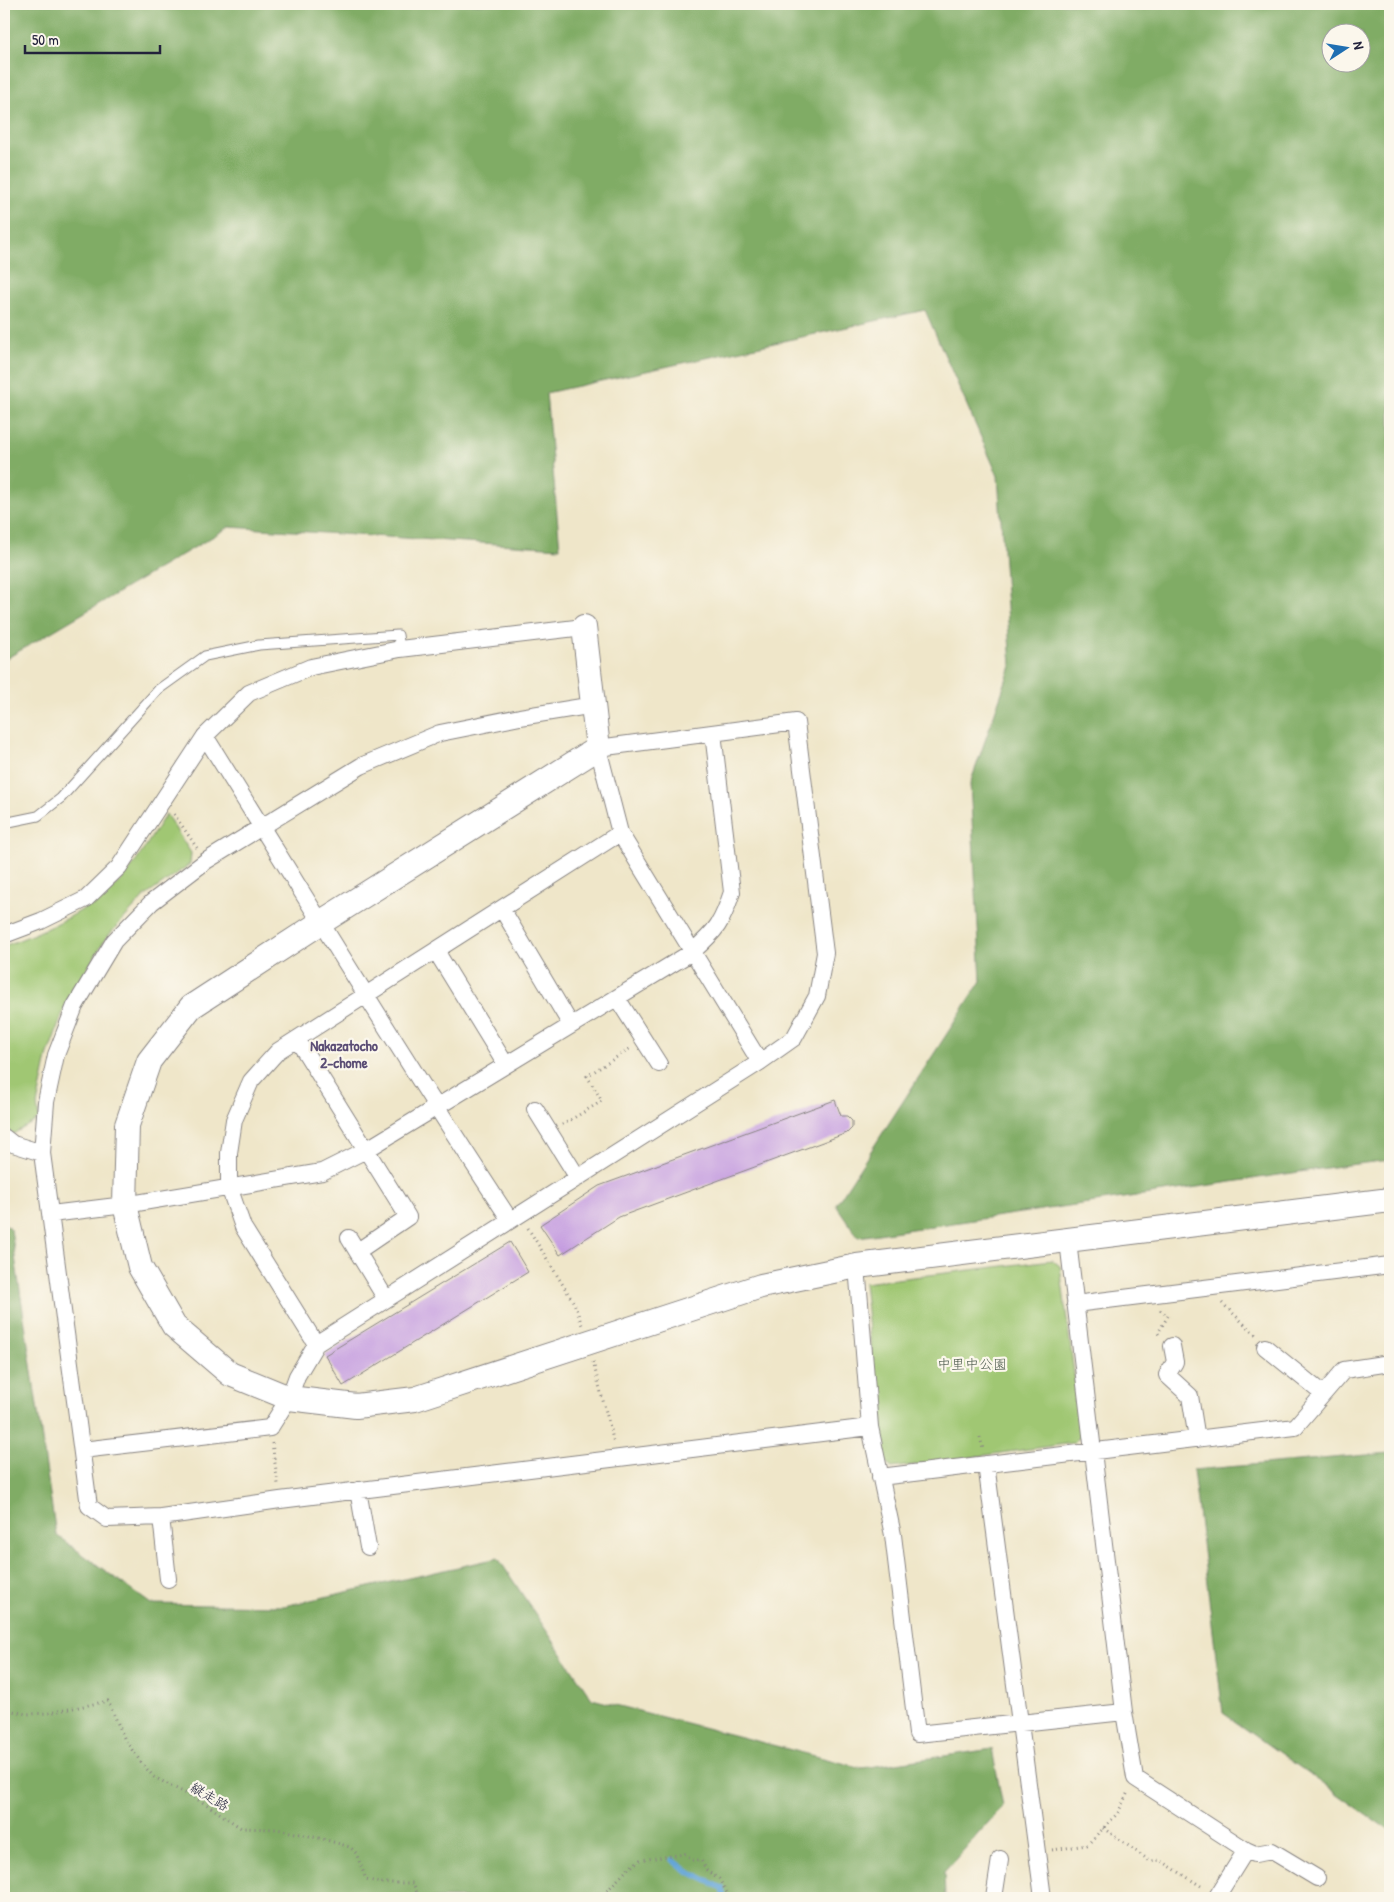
<svg xmlns="http://www.w3.org/2000/svg" width="1394" height="1902" font-family="'Patrick Hand','Klee One',sans-serif">
	<rect width="100%" height="100%" fill="#fbf7ec"/>
	<filter id="ink" filterUnits="userSpaceOnUse"><feTurbulence type="fractalNoise" baseFrequency=".02" numOctaves="2"/><feDisplacementMap in="SourceGraphic" scale="10" xChannelSelector="R" yChannelSelector="G"/><feConvolveMatrix kernelMatrix="1 2 1 2 8 2 1 2 1" color-interpolation-filters="sRGB"/></filter>
	<filter id="wash" filterUnits="userSpaceOnUse"><feTurbulence type="fractalNoise" baseFrequency=".0096" numOctaves="4" result="noise"/><feDisplacementMap in="SourceGraphic" scale="20" xChannelSelector="R" yChannelSelector="G"/><feGaussianBlur stdDeviation="1.12" result="paint"/><feColorMatrix in="noise" values="0 0 0 0 0 0 0 0 0 0 0 0 0 0 0 0 0 1.4 0 .05"/><feComposite in="paint" operator="in"/></filter>
	<g filter="url(#wash)">
		<rect width="100%" height="100%" fill="#efe6c9"/>
		<path fill="#a0c773" stroke="#617457" d="M 166,814 L 191,853 L 190,864 L 144,897 L 106,938 L 66,1004 L 47,1057 L 37,1105 L 39,1119 L 13,1134 L 4,1127 L 4,946 C 48,929 93,910 126,875 C 139,859 154,832 166,814 Z
			M 1052,1260 L 1060,1266 L 1082,1435 L 1073,1443 L 892,1468 L 883,1461 L 864,1283 Z"/>
		<path fill="#80ac65" stroke="#516750" fill-rule="evenodd" d="M 4,4 L 1390,4 L 1390,1160 L 1340,1166 L 858,1237 L 836,1205 L 981,981 L 970,784 L 1011,666 L 998,476 L 925,310 L 546,393 L 560,548 L 229,527 L 4,660 ZM 1332,32 L 1362,32 L 1362,62 L 1332,62 Z
			M 4,1223 L 11,1229 L 56,1535 L 151,1604 L 284,1606 L 498,1558 L 592,1699 L 862,1768 L 992,1749 L 1003,1806 L 944,1872 L 945,1898 L 4,1898 Z
			M 1390,1453 L 1390,1831 L 1223,1713 L 1193,1470 Z"/>
		<g fill="none" stroke-linecap="round" stroke-linejoin="round">
			<path stroke="#64a5d8" stroke-width="5.5" d="M 673,1860 L 689,1872 L 722,1888 L 724,1898"/>
		</g>
		<g id="blocks">
			<path fill="#c59de0" d="M 835,1100 L 841,1116 L 847,1116 L 852,1121 L 852,1128 L 847,1133 L 619,1217 L 560,1255 L 540,1225 L 599,1186 Z
				M 510,1242 L 528,1272 L 343,1386 L 325,1355 Z"/>
		</g>
	</g>
	<g filter="url(#ink)">
		<use href="#blocks" fill-opacity="0" stroke="#888482" stroke-width="1"/>
		<g fill="none" stroke-linecap="round" stroke-linejoin="round">
			<defs>
				<path id="lane" d="M 4,823 L 38,816 L 61,798 L 159,689 L 205,656 L 259,645 L 398,635 L 400,649"/>
				<path id="street" d="M 594,705 L 520,717 L 440,733 L 361,766 L 206,861 L 152,902 L 114,941 L 75,1006 L 56,1055 L 46,1102 L 42,1153 L 89,1506 L 107,1519 L 161,1517 L 280,1500 L 870,1427
					M 205,736 C 306,898 405,1061 510,1220
					M 502,909 L 571,1025
					M 4,935 L 41,921 L 86,899 L 119,867 L 205,736 L 249,693 L 311,667 L 400,649 L 584,627
					M 436,951 L 506,1065
					M 617,998 L 659,1064
					M 297,1039 L 408,1217 L 358,1251
					M 535,1109 L 578,1178
					M 4,1137 L 13,1144 L 42,1153
					M 51,1214 L 125,1205 L 322,1172 L 366,1150 L 692,952 C 717,930 722,923 732,892 L 713,733
					M 349,1238 L 386,1299
					M 1068,1241 L 1124,1712 L 1135,1778 L 1246,1850 L 1216,1898
					M 857,1266 L 870,1427 L 893,1535 L 917,1734 L 1124,1712
					M 1075,1304 L 1390,1265
					M 316,1344 L 243,1227 L 229,1187 L 229,1153 L 234,1120 L 251,1081 L 278,1051 L 620,833
					M 1172,1346 L 1175,1362 L 1167,1375 L 1190,1396 L 1197,1439
					M 1265,1347 L 1323,1394
					M 82,1450 L 270,1428 L 289,1398 L 297,1376 L 316,1344 L 760,1062 L 794,1038 L 817,996 L 825,953 L 796,722 L 598,748 L 620,833 L 760,1062
					M 986,1464 L 1043,1898
					M 880,1477 L 1295,1427 L 1344,1370 L 1390,1363
					M 358,1490 L 368,1547
					M 161,1517 L 168,1579
					M 1246,1850 L 1255,1854 L 1272,1851 L 1317,1878
					M 994,1898 L 1000,1859"/>
				<path id="secondary" d="M 584,627 L 598,748 L 320,923 L 191,1007 L 149,1061 L 127,1125 L 125,1205 L 140,1267 L 174,1326 L 230,1374 L 289,1398 L 356,1406 L 415,1399 L 761,1286 L 857,1266 L 1390,1200"/>
			</defs>
			<use href="#lane" stroke="#888482" stroke-width="11"/>
			<use href="#street" stroke="#888482" stroke-width="18"/>
			<use href="#secondary" stroke="#888482" stroke-width="26"/>
			<path stroke="#888482" stroke-width="3" stroke-dasharray="1 4" stroke-linecap="butt" d="M 174,814 L 197,848
				M 562,1125 L 602,1101 L 587,1076 L 631,1048
				M 528,1228 L 574,1303 L 582,1325
				M 1222,1303 L 1256,1335
				M 1160,1310 L 1168,1316 L 1158,1333 L 1160,1336
				M 593,1362 L 614,1443
				M 980,1437 L 983,1449
				M 272,1443 L 278,1484
				M 4,1709 L 26,1714 L 49,1713 L 108,1701 L 125,1740 L 143,1765 L 154,1777 L 206,1804 L 241,1828 L 277,1829 L 323,1839 L 350,1847 L 356,1853 L 366,1879 L 380,1883 L 413,1883 L 419,1898
				M 1103,1828 L 1150,1861 L 1160,1860 L 1204,1888
				M 1052,1850 L 1087,1845 L 1118,1813 L 1128,1792
				M 600,1898 L 628,1869 L 640,1860 L 685,1854 L 693,1860 L 701,1860 L 707,1871 L 719,1879 L 730,1898"/>
			<use href="#lane" stroke="#fff" stroke-width="9"/>
			<use href="#street" stroke="#fff" stroke-width="16"/>
			<use href="#secondary" stroke="#fff" stroke-width="24"/>
		</g>
	</g>
	<g text-anchor="middle" dominant-baseline="central" stroke-width="4.5" stroke-linejoin="round" paint-order="stroke">
		<g font-size="14" fill="#4e5c4f" stroke="#fbf7ec">
			<text x="972" y="1363">中里中公園</text>
		</g>
		<g font-size="14" fill="#22223b" stroke="#fbf7ec">
			<text transform="translate(210 1796) rotate(31)">縦走路</text>
		</g>
		<g font-size="15" font-weight="bold" fill="#5b4d75" stroke="#fbf7ec">
			<text x="344" y="1045">Nakazatocho<tspan x="344" dy="17">2-chome</tspan></text>
		</g>
	</g>
	<rect width="1394" height="1902" fill="none" stroke="#fbf7ec" stroke-width="20"/>
	<g transform="translate(1346 48) rotate(78)"><circle r="24" fill="#fbf7ec" stroke="#a4a2a5"/>
	<path d="M0-4L9 19L0 12L-9 19Z" fill="#1f6fb2"/>
	<text y="-8" font-size="14" font-weight="bold" text-anchor="middle" fill="#22223b">N</text>
	</g>
	<path d="M25 45v8h135v-8" fill="none" stroke="#22223b" stroke-width="2.5"/>
	<text x="32" y="45" font-size="15" fill="#22223b" stroke="#fbf7ec" stroke-width="4" paint-order="stroke">50 m</text>
</svg>
